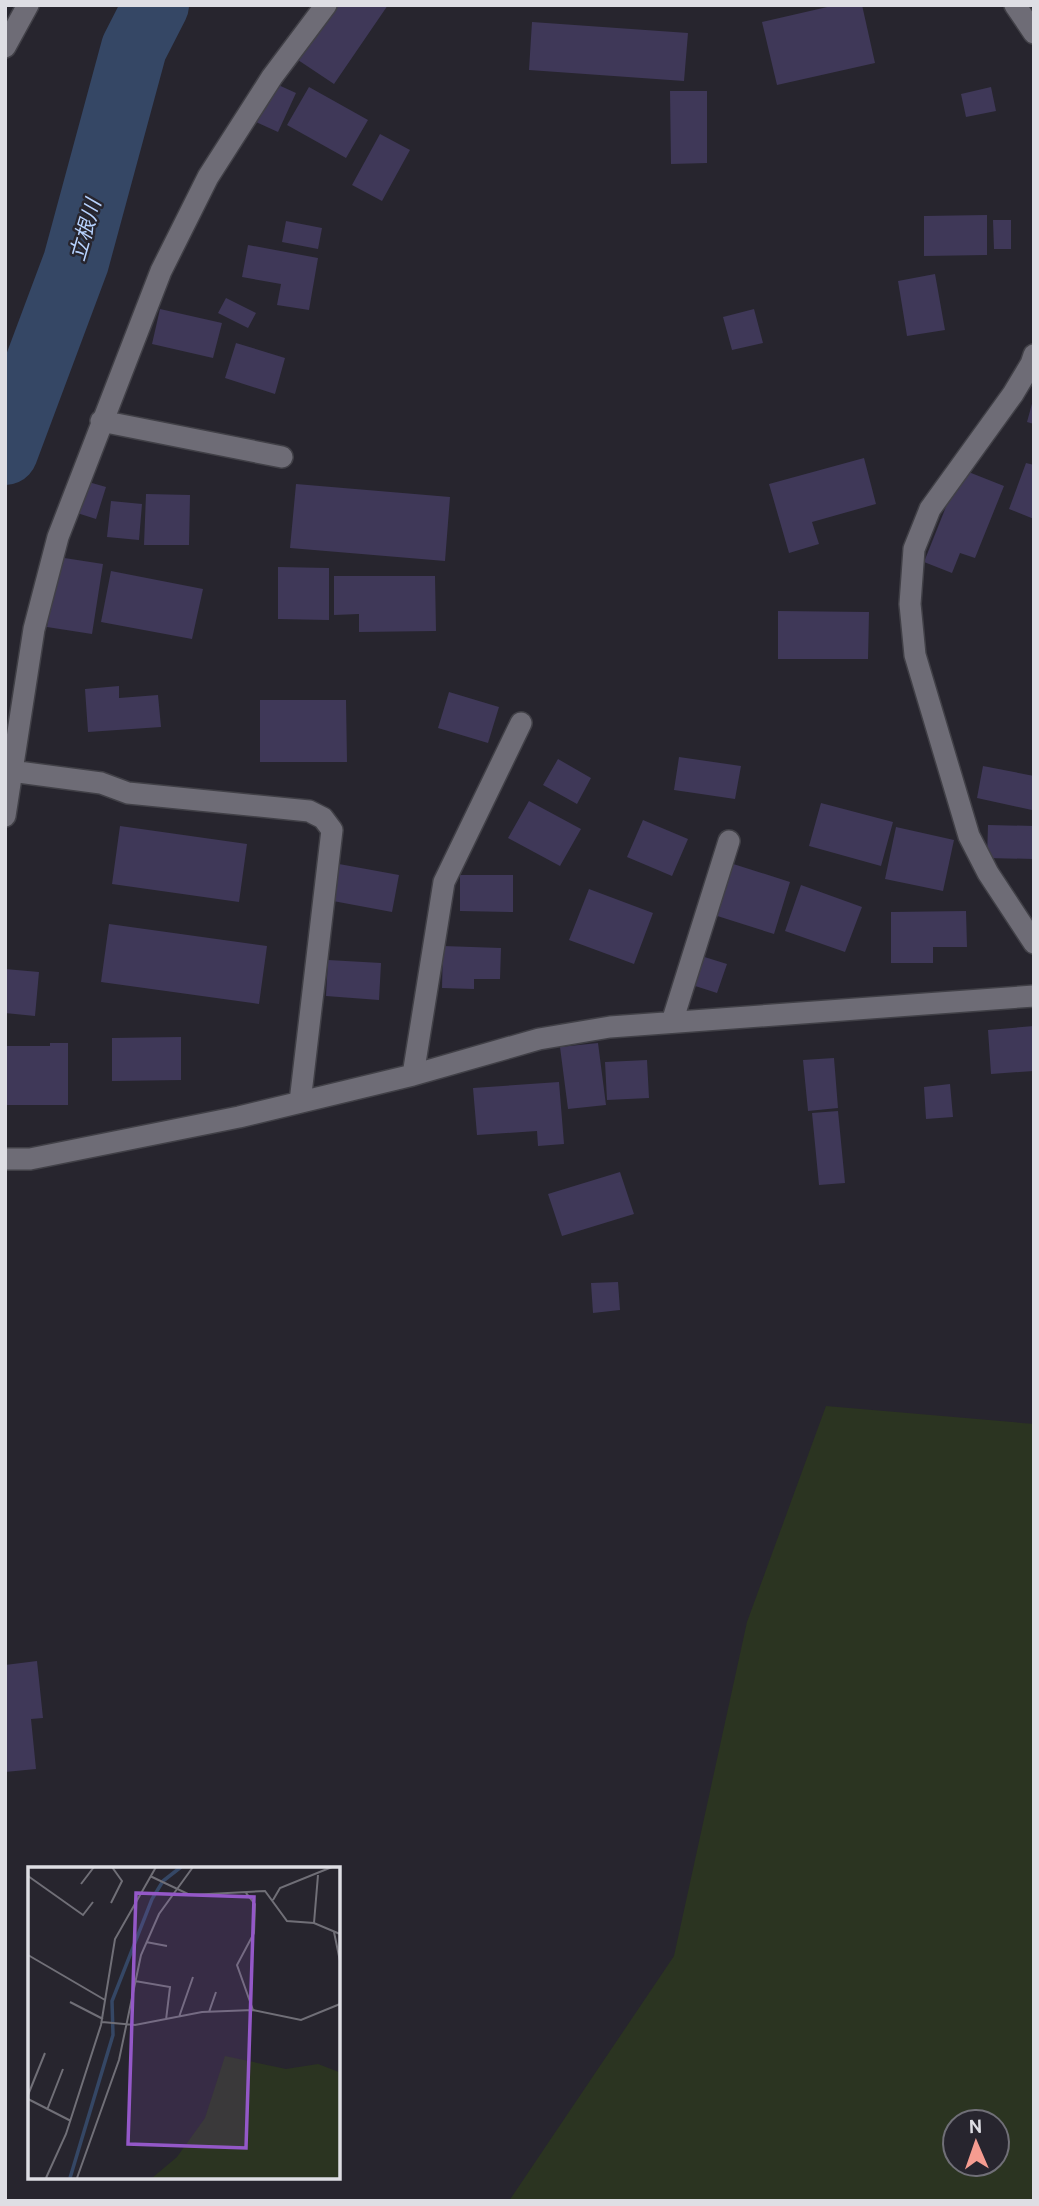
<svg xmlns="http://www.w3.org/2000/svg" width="1039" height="2206" font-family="Cabin,'Noto Sans JP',sans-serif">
	<rect width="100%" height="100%" fill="#27252e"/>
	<path fill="#2b3421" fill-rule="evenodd" d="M 826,1406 L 1034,1424 L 1034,2201 L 509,2201 L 674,1956 L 747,1622 ZM 955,2122 L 997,2122 L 997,2164 L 955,2164 Z"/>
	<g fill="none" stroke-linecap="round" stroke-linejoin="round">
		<path stroke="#354765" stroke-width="66" d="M 5,452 L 76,262 L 134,48 L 156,5"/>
	</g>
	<path fill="#3f3858" d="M 331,5 L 388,5 L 334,84 L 295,58 Z
		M 836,5 L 862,5 L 875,63 L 777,85 L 762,22 Z
		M 532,22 L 688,33 L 684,81 L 529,70 Z
		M 274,83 L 296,93 L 278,132 L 256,122 Z
		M 309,87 L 368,120 L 346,158 L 287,125 Z
		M 991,87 L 996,111 L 966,117 L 961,94 Z
		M 670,91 L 707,91 L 707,163 L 671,164 Z
		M 380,134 L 410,150 L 382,201 L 352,185 Z
		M 987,215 L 987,255 L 924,256 L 924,216 Z
		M 993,220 L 1011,220 L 1011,249 L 994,249 Z
		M 286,221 L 322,228 L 318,249 L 282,242 Z
		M 248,245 L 318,258 L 309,310 L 277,305 L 281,284 L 242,277 Z
		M 935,274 L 945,330 L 907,336 L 898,281 Z
		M 226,298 L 256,313 L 248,328 L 218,313 Z
		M 160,309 L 222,323 L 213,358 L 152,344 Z
		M 754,309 L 763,343 L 732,350 L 723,317 Z
		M 236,343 L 285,358 L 275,394 L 225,378 Z
		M 1033,400 L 1034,401 L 1034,424 L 1027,422 Z
		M 864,458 L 876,504 L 812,522 L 819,544 L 789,553 L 769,484 Z
		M 1026,463 L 1034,465 L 1034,519 L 1009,509 Z
		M 961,469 L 1004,486 L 975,558 L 960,553 L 952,573 L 924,562 Z
		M 85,481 L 106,487 L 96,519 L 74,512 Z
		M 296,484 L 450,497 L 445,561 L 290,548 Z
		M 146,494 L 190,495 L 189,545 L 144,545 Z
		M 111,501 L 142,504 L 139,540 L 107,537 Z
		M 58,557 L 103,564 L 92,634 L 47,627 Z
		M 278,567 L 329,568 L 329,620 L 278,619 Z
		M 111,571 L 203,589 L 192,639 L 101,622 Z
		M 334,576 L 435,576 L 436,631 L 359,632 L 359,614 L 334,615 Z
		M 778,611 L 869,612 L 868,659 L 778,659 Z
		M 119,686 L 119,698 L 158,695 L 161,727 L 88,732 L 85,689 Z
		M 449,692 L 499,707 L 488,743 L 438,728 Z
		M 260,700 L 346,700 L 347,762 L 260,762 Z
		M 679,757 L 741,766 L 735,799 L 674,790 Z
		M 558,759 L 591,778 L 577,804 L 543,785 Z
		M 983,766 L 1034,776 L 1032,810 L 977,798 Z
		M 529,801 L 581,829 L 560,866 L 508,838 Z
		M 821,803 L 893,822 L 881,866 L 809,846 Z
		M 643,820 L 688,839 L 672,876 L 627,857 Z
		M 988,825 L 1034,826 L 1034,859 L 987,858 Z
		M 120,826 L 247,844 L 239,902 L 112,884 Z
		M 896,827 L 954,840 L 943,891 L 885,879 Z
		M 727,862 L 790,882 L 774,934 L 711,914 Z
		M 339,864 L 399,875 L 392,912 L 333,901 Z
		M 460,875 L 513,875 L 513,912 L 460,911 Z
		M 801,885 L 862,907 L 845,952 L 785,931 Z
		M 589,889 L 653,913 L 634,964 L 569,940 Z
		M 966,911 L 967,947 L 933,947 L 933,963 L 891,963 L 891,912 Z
		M 109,924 L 267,946 L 259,1004 L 101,982 Z
		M 443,946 L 501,948 L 500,979 L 474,979 L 474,989 L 442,988 Z
		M 698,955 L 727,964 L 717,993 L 689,984 Z
		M 328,960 L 381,963 L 379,1000 L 326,996 Z
		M 5,969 L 39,972 L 35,1016 L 5,1013 Z
		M 1034,1026 L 1034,1071 L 991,1074 L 988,1030 Z
		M 181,1037 L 181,1080 L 112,1081 L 112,1038 Z
		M 50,1043 L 68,1043 L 68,1105 L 5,1105 L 5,1046 L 50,1046 Z
		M 598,1043 L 606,1105 L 568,1109 L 560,1047 Z
		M 834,1058 L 838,1108 L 808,1111 L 803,1060 Z
		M 647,1060 L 649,1098 L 607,1100 L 605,1062 Z
		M 559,1082 L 564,1144 L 538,1146 L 537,1131 L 477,1135 L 473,1088 Z
		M 950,1084 L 953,1117 L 926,1119 L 924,1087 Z
		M 838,1111 L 845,1183 L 819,1185 L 812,1113 Z
		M 620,1172 L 634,1214 L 562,1236 L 548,1194 Z
		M 618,1282 L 620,1310 L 593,1313 L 591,1283 Z
		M 37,1661 L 43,1718 L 31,1719 L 36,1769 L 5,1772 L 5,1665 Z"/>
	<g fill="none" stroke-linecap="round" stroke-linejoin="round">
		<defs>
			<path id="minor" d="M 1015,5 L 1034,33
				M 5,47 L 28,5
				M 1034,355 L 1031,364 L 1013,394 L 930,509 L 914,549 L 910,604 L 915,655 L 969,836 L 988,873 L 1034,943
				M 101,421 L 282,457
				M 11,771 L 101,783 L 128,793 L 309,811 L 323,818 L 332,830 L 300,1102
				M 5,816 L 34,629 L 58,537 L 161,271 L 208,177 L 272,77 L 326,5
				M 672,1022 L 729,841
				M 413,1075 L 444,882 L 521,723
				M 5,1159 L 30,1159 L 239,1117 L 413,1075 L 539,1039 L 610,1027 L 1034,996"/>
		</defs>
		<use href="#minor" stroke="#414047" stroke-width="24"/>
		<use href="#minor" stroke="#6e6c76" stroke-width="21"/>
	</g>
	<g text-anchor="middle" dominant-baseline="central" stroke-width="5" stroke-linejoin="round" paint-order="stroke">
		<g font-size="21" font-style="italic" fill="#b7d2fe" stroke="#27252e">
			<text transform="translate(85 230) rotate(-74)">立根川</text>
		</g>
	</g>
	<g transform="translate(28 1867)">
		<rect width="312" height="312" fill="#27252e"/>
		<path d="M 197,189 L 258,202 L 290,197 L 311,205 L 311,311 L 124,311 L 149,290 L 177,251 Z" fill="#2b3421"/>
		<path fill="none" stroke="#354765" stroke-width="3.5" d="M 42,311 L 85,168 L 84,134 L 124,32 L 135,14 L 153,0"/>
		<path fill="none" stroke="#706f77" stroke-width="2" d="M 0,9 L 55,48 L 65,35M 122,9 L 162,28 L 237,24 L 259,54 L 286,56 L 312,67M 53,17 L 66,0M 218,26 L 227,37 L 226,66 L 209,98 L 225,143M 245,33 L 252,21 L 304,0M 83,36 L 94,14 L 84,0M 286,56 L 290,8M 306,65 L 312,94M 118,75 L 139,79M 0,88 L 77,133M 107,114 L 142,120 L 138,153M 42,135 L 75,152M 181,145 L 188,125M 151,150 L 165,110M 74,155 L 107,158 L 174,145 L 225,143 L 273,153 L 312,137M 0,228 L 17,186M 0,232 L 43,254M 19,243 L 35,202M 18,311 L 38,267 L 73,158 L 87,72 L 128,0M 49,311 L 91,193 L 113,88 L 131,47 L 165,0"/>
		<path fill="#9458c8" fill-opacity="0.15" stroke="#9458c8" stroke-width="3.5" d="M 108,26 L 226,30 L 218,281 L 100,277 Z"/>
		<rect width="312" height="312" fill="none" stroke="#dedee4" stroke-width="3.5"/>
	</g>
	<rect width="1039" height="2206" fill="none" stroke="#dedee4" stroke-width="14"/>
	<g transform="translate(976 2143) rotate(358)"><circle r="33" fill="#27252e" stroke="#706f77" stroke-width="2"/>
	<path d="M0-5L12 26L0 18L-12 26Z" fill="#f59c90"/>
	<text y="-10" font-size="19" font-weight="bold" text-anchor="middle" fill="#dedee4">N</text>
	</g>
</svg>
